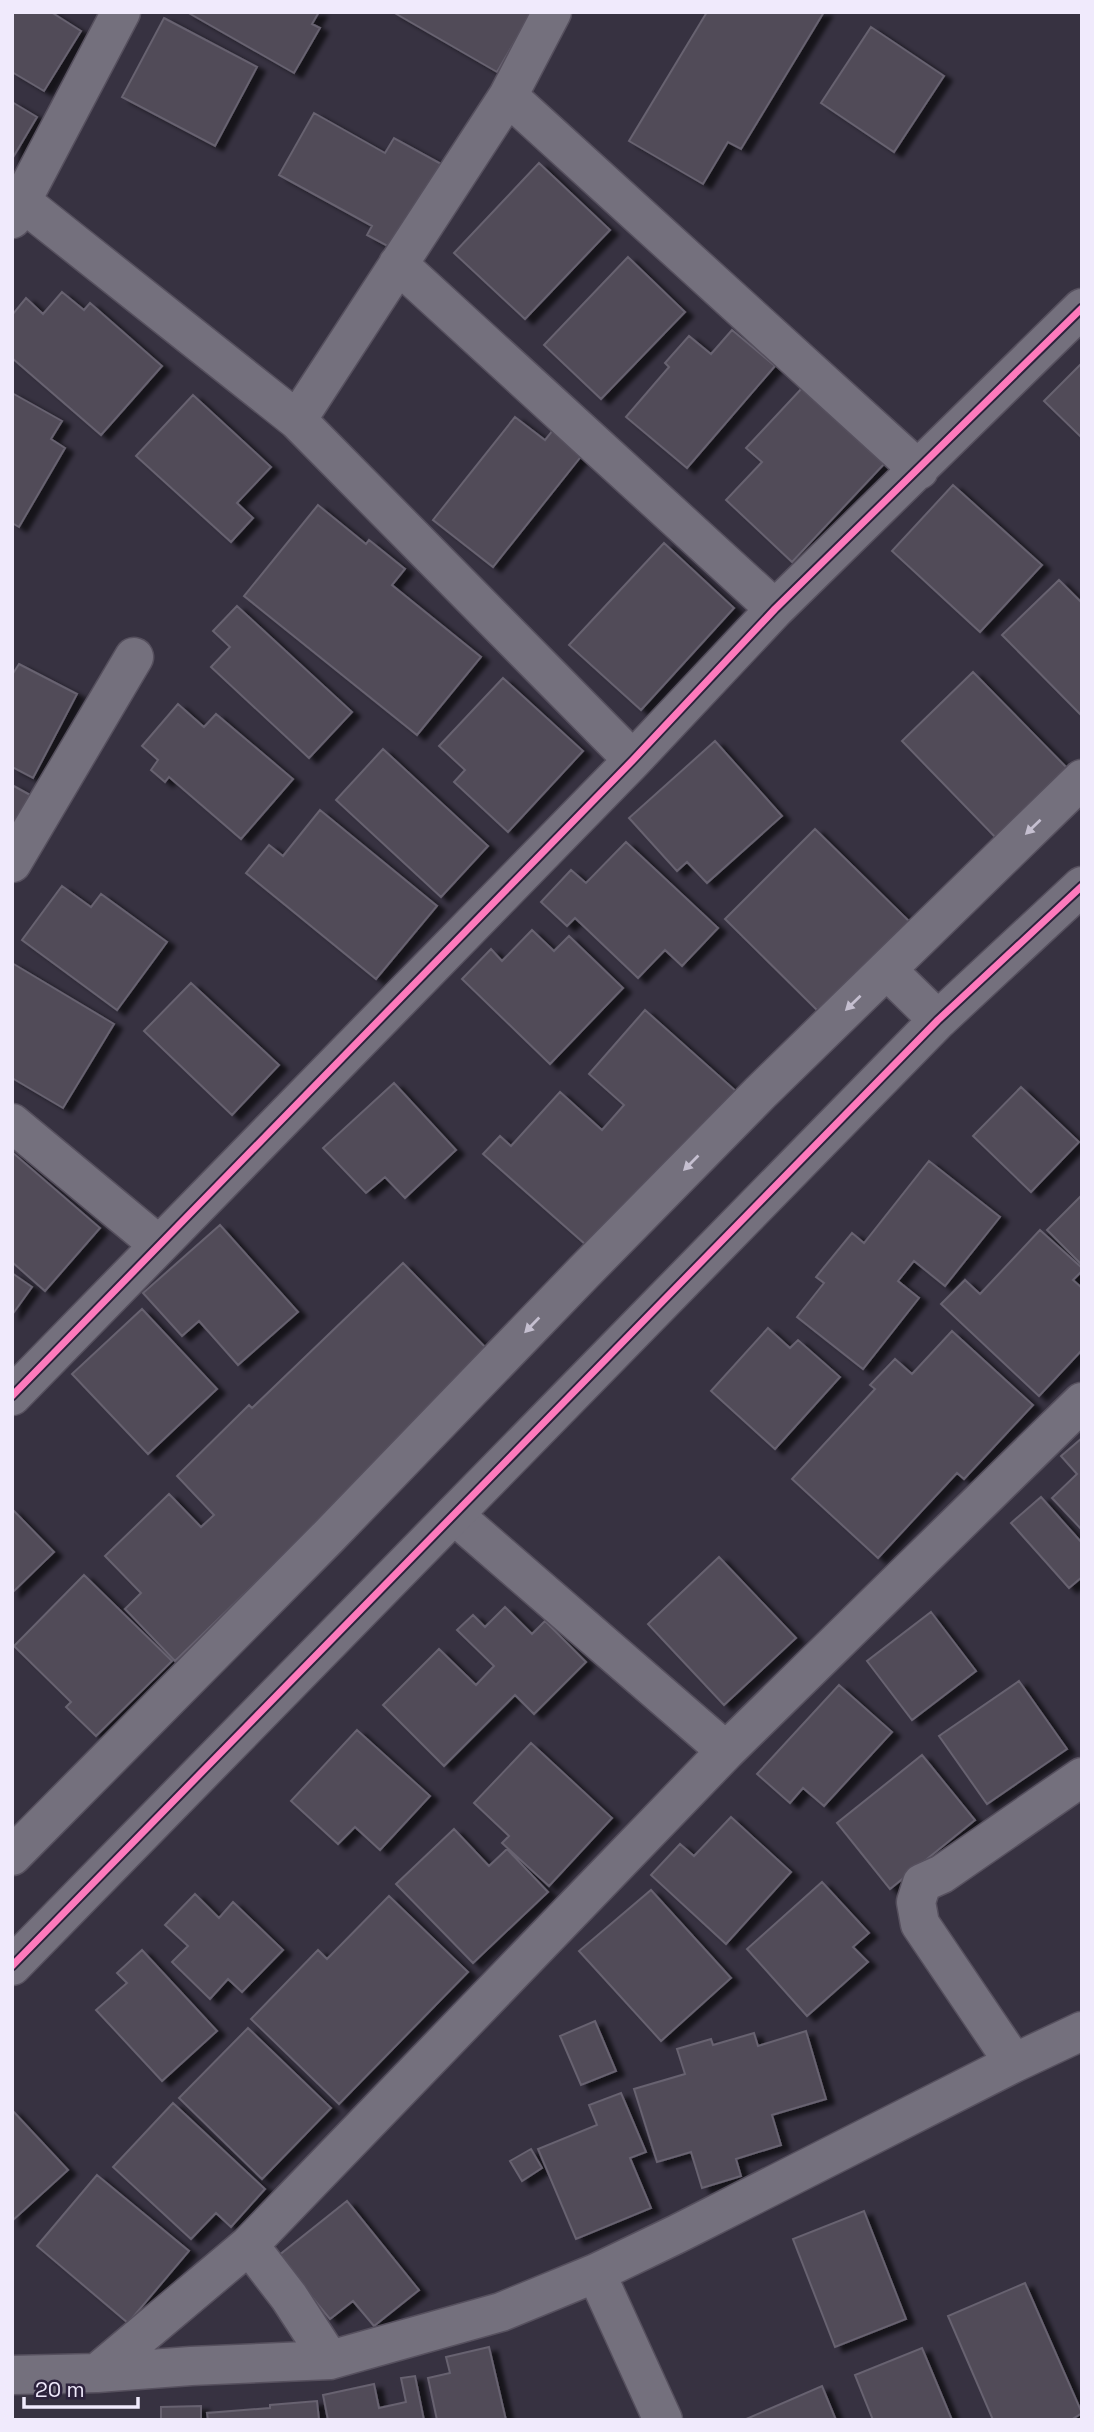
<svg xmlns="http://www.w3.org/2000/svg" width="1094" height="2432" font-family="'Space Grotesk',sans-serif">
	<defs>
		<filter id="shadow"><feDropShadow dx="8" dy="4.5" stdDeviation="2" flood-color="#0009"/></filter>
	</defs>
	<rect width="100%" height="100%" fill="#373241"/>
	<path fill="#514c59" stroke="#676270" stroke-width="2" filter="url(#shadow)" d="M 12,12 L 51,12 L 81,31 L 44,91 L 12,72 Z
		M 187,12 L 319,12 L 312,24 L 320,28 L 294,73 Z
		M 393,12 L 532,12 L 497,72 Z
		M 707,12 L 824,12 L 741,149 L 728,142 L 703,184 L 629,141 Z
		M 164,18 L 257,67 L 215,146 L 122,97 Z
		M 871,27 L 944,76 L 894,152 L 821,103 Z
		M 12,102 L 37,117 L 12,159 Z
		M 314,113 L 385,153 L 394,138 L 443,165 L 395,250 L 367,235 L 372,226 L 279,175 Z
		M 539,163 L 610,230 L 525,319 L 454,253 Z
		M 628,257 L 685,312 L 601,399 L 544,345 Z
		M 62,292 L 84,310 L 90,303 L 162,366 L 101,435 L 12,358 L 12,315 L 26,298 L 43,314 Z
		M 732,330 L 775,366 L 687,468 L 626,417 L 669,367 L 665,363 L 689,336 L 711,354 Z
		M 1082,363 L 1082,438 L 1044,401 Z
		M 803,387 L 885,463 L 792,562 L 726,500 L 762,462 L 746,448 Z
		M 12,393 L 62,421 L 51,439 L 65,448 L 19,527 L 12,523 Z
		M 193,395 L 271,467 L 237,503 L 253,518 L 231,542 L 136,456 Z
		M 515,417 L 545,440 L 553,430 L 583,454 L 493,567 L 433,520 Z
		M 953,485 L 1042,565 L 980,632 L 892,551 Z
		M 318,505 L 366,544 L 369,540 L 405,569 L 392,585 L 481,657 L 417,735 L 244,596 Z
		M 664,543 L 734,608 L 641,710 L 569,645 Z
		M 1059,580 L 1082,603 L 1082,716 L 1002,635 Z
		M 237,606 L 352,712 L 309,758 L 211,667 L 230,647 L 213,631 Z
		M 19,664 L 77,694 L 33,778 L 12,767 L 12,675 Z
		M 973,672 L 1070,771 L 999,841 L 902,741 Z
		M 503,678 L 583,751 L 508,832 L 454,782 L 465,770 L 439,746 Z
		M 178,704 L 204,727 L 216,714 L 293,779 L 241,839 L 169,777 L 165,782 L 151,770 L 158,760 L 142,746 Z
		M 715,741 L 782,816 L 707,883 L 687,862 L 677,871 L 629,818 Z
		M 383,749 L 488,846 L 441,897 L 336,800 Z
		M 12,785 L 32,796 L 12,830 Z
		M 320,810 L 437,906 L 376,979 L 246,873 L 269,845 L 283,856 Z
		M 815,829 L 914,926 L 824,1017 L 725,919 Z
		M 626,842 L 718,928 L 682,966 L 665,950 L 638,978 L 575,918 L 567,926 L 541,902 L 571,870 L 586,883 Z
		M 62,886 L 91,907 L 101,894 L 167,942 L 117,1010 L 22,940 Z
		M 532,930 L 554,951 L 569,936 L 623,988 L 550,1064 L 462,979 L 491,949 L 502,961 Z
		M 12,963 L 114,1024 L 63,1108 L 12,1078 Z
		M 191,983 L 279,1065 L 232,1115 L 144,1031 Z
		M 645,1010 L 737,1092 L 594,1252 L 483,1154 L 500,1136 L 511,1146 L 560,1092 L 602,1130 L 624,1105 L 589,1074 Z
		M 394,1083 L 456,1150 L 405,1198 L 385,1177 L 366,1193 L 323,1148 Z
		M 1021,1087 L 1079,1142 L 1031,1192 L 973,1136 Z
		M 12,1152 L 100,1228 L 45,1291 L 12,1262 Z
		M 929,1161 L 1000,1217 L 945,1286 L 914,1261 L 898,1281 L 919,1298 L 863,1369 L 797,1317 L 824,1283 L 816,1277 L 852,1233 L 864,1243 Z
		M 1082,1195 L 1082,1265 L 1047,1230 Z
		M 220,1225 L 298,1312 L 238,1365 L 199,1321 L 182,1336 L 143,1293 Z
		M 1040,1230 L 1082,1268 L 1082,1271 L 1073,1280 L 1082,1288 L 1082,1350 L 1039,1396 L 941,1304 L 965,1280 L 980,1294 Z
		M 403,1263 L 490,1352 L 412,1431 L 175,1661 L 125,1609 L 141,1593 L 105,1556 L 169,1494 L 201,1527 L 214,1515 L 177,1476 L 249,1405 L 252,1408 Z
		M 12,1273 L 32,1287 L 12,1315 Z
		M 142,1309 L 217,1389 L 148,1454 L 72,1374 Z
		M 768,1328 L 790,1348 L 798,1340 L 840,1377 L 775,1449 L 711,1391 Z
		M 952,1331 L 1033,1405 L 964,1479 L 957,1473 L 878,1558 L 792,1479 L 875,1389 L 870,1385 L 895,1359 L 912,1374 Z
		M 1082,1438 L 1082,1530 L 1052,1498 L 1077,1474 L 1061,1456 Z
		M 1041,1497 L 1082,1543 L 1082,1577 L 1069,1588 L 1011,1523 Z
		M 12,1509 L 54,1552 L 12,1593 Z
		M 719,1557 L 796,1638 L 724,1705 L 648,1624 Z
		M 84,1575 L 172,1661 L 96,1736 L 66,1707 L 71,1702 L 14,1646 Z
		M 505,1607 L 532,1634 L 545,1621 L 586,1662 L 534,1714 L 515,1695 L 444,1766 L 383,1705 L 439,1649 L 476,1685 L 494,1666 L 457,1630 L 473,1615 L 485,1627 Z
		M 931,1612 L 976,1671 L 912,1720 L 867,1661 Z
		M 1019,1681 L 1067,1749 L 987,1804 L 939,1736 Z
		M 839,1685 L 892,1732 L 824,1806 L 803,1788 L 790,1803 L 757,1774 Z
		M 357,1730 L 430,1796 L 380,1850 L 355,1827 L 338,1844 L 291,1801 Z
		M 531,1743 L 612,1818 L 549,1886 L 502,1843 L 509,1836 L 474,1803 Z
		M 922,1755 L 975,1820 L 890,1889 L 837,1823 Z
		M 731,1817 L 791,1872 L 726,1944 L 651,1875 L 680,1844 L 694,1856 Z
		M 454,1829 L 489,1866 L 507,1849 L 548,1892 L 473,1963 L 396,1884 Z
		M 822,1882 L 869,1933 L 853,1947 L 868,1962 L 807,2016 L 747,1949 Z
		M 651,1890 L 731,1978 L 661,2041 L 579,1951 Z
		M 195,1894 L 219,1918 L 233,1902 L 283,1950 L 242,1992 L 228,1979 L 210,1999 L 172,1962 L 188,1946 L 165,1925 Z
		M 389,1896 L 468,1972 L 339,2104 L 251,2019 L 318,1950 L 327,1959 Z
		M 142,1950 L 217,2031 L 162,2081 L 96,2010 L 127,1983 L 117,1973 Z
		M 595,2021 L 616,2071 L 581,2085 L 560,2036 Z
		M 248,2028 L 331,2108 L 262,2179 L 179,2098 Z
		M 806,2031 L 826,2099 L 772,2115 L 781,2145 L 736,2159 L 741,2176 L 702,2188 L 691,2152 L 657,2162 L 634,2089 L 685,2074 L 677,2049 L 711,2039 L 713,2045 L 754,2033 L 758,2046 Z
		M 621,2093 L 646,2152 L 630,2158 L 651,2208 L 576,2239 L 538,2149 L 597,2125 L 589,2105 Z
		M 173,2103 L 265,2189 L 231,2227 L 216,2213 L 191,2239 L 113,2167 Z
		M 12,2110 L 68,2170 L 12,2221 Z
		M 531,2149 L 542,2168 L 522,2181 L 510,2161 Z
		M 97,2175 L 189,2251 L 128,2323 L 37,2246 Z
		M 347,2201 L 419,2290 L 374,2326 L 353,2301 L 330,2319 L 278,2256 Z
		M 864,2211 L 906,2319 L 835,2347 L 793,2239 Z
		M 1025,2283 L 1082,2413 L 1071,2420 L 993,2420 L 948,2316 Z
		M 489,2347 L 506,2420 L 437,2420 L 428,2378 L 450,2373 L 446,2357 Z
		M 922,2348 L 952,2420 L 873,2420 L 855,2375 Z
		M 415,2376 L 424,2420 L 328,2420 L 323,2395 L 374,2384 L 379,2408 L 406,2402 L 401,2378 Z
		M 822,2386 L 836,2420 L 744,2420 Z
		M 317,2401 L 319,2420 L 208,2420 L 207,2413 L 270,2408 L 270,2405 Z
		M 201,2406 L 201,2420 L 161,2420 L 161,2407 Z"/>
	<g fill="none" stroke-linecap="round" stroke-linejoin="round">
		<defs>
			<path id="minor" d="M 508,96 L 919,470
				M 21,201 L 297,420 L 633,760
				M 12,219 L 121,12
				M 398,264 L 775,609
				M 297,420 L 508,96 L 552,12
				M 12,863 L 134,657
				M 12,1123 L 159,1245
				M 12,1396 L 633,760 L 775,609 L 1082,308
				M 454,1515 L 726,1751
				M 1014,2063 L 920,1924 L 916,1902 L 922,1883 L 942,1874 L 1082,1777
				M 249,2245 L 289,2297 L 330,2360
				M 596,2273 L 663,2420
				M 97,2373 L 249,2245 L 726,1751 L 1082,1402
				M 12,2375 L 97,2373 L 191,2366 L 330,2360 L 501,2312 L 596,2273 L 677,2234 L 1014,2063 L 1082,2031"/>
			<path id="tertiary" d="M 887,970 L 938,1020
				M 12,1856 L 328,1537 L 583,1273 L 760,1093 L 1082,779
				M 12,1966 L 938,1020 L 1082,886"/>
		</defs>
		<use href="#minor" stroke="#56505e" stroke-width="41"/>
		<use href="#tertiary" stroke="#56505e" stroke-width="41"/>
		<use href="#minor" stroke="#74707d" stroke-width="38"/>
		<use href="#tertiary" stroke="#74707d" stroke-width="38"/>
		<defs>
			<path id="cycleway" d="M 12,1396 L 633,760 L 775,609 L 1082,308
				M 12,1966 L 938,1020 L 1082,886"/>
		</defs>
		<use href="#cycleway" stroke="#2c223c" stroke-width="11"/>
		<use href="#cycleway" stroke="#fd7abc" stroke-width="7"/>
	</g>
	<defs><path id="oneway-solid" d="M-6-.8H1V-3.2L6.5 0L1 3.2V.8H-6Z" transform="scale(1.75)"/></defs>
	<g fill="#c5bfd0">
		<use href="#oneway-solid" transform="translate(1033 827) rotate(136)"/>
		<use href="#oneway-solid" transform="translate(853 1003) rotate(136)"/>
		<use href="#oneway-solid" transform="translate(691 1163) rotate(135)"/>
		<use href="#oneway-solid" transform="translate(532 1325) rotate(134)"/>
	</g>
	<rect width="1094" height="2432" fill="none" stroke="#f0eafc" stroke-width="28"/>
	<path d="M24 2397v10h114v-10" fill="none" stroke="#f0eafc" stroke-width="3.5"/>
	<text x="35" y="2397" font-size="21" fill="#f0eafc" stroke="#2c223c" stroke-width="5" paint-order="stroke">20 m</text>
</svg>
